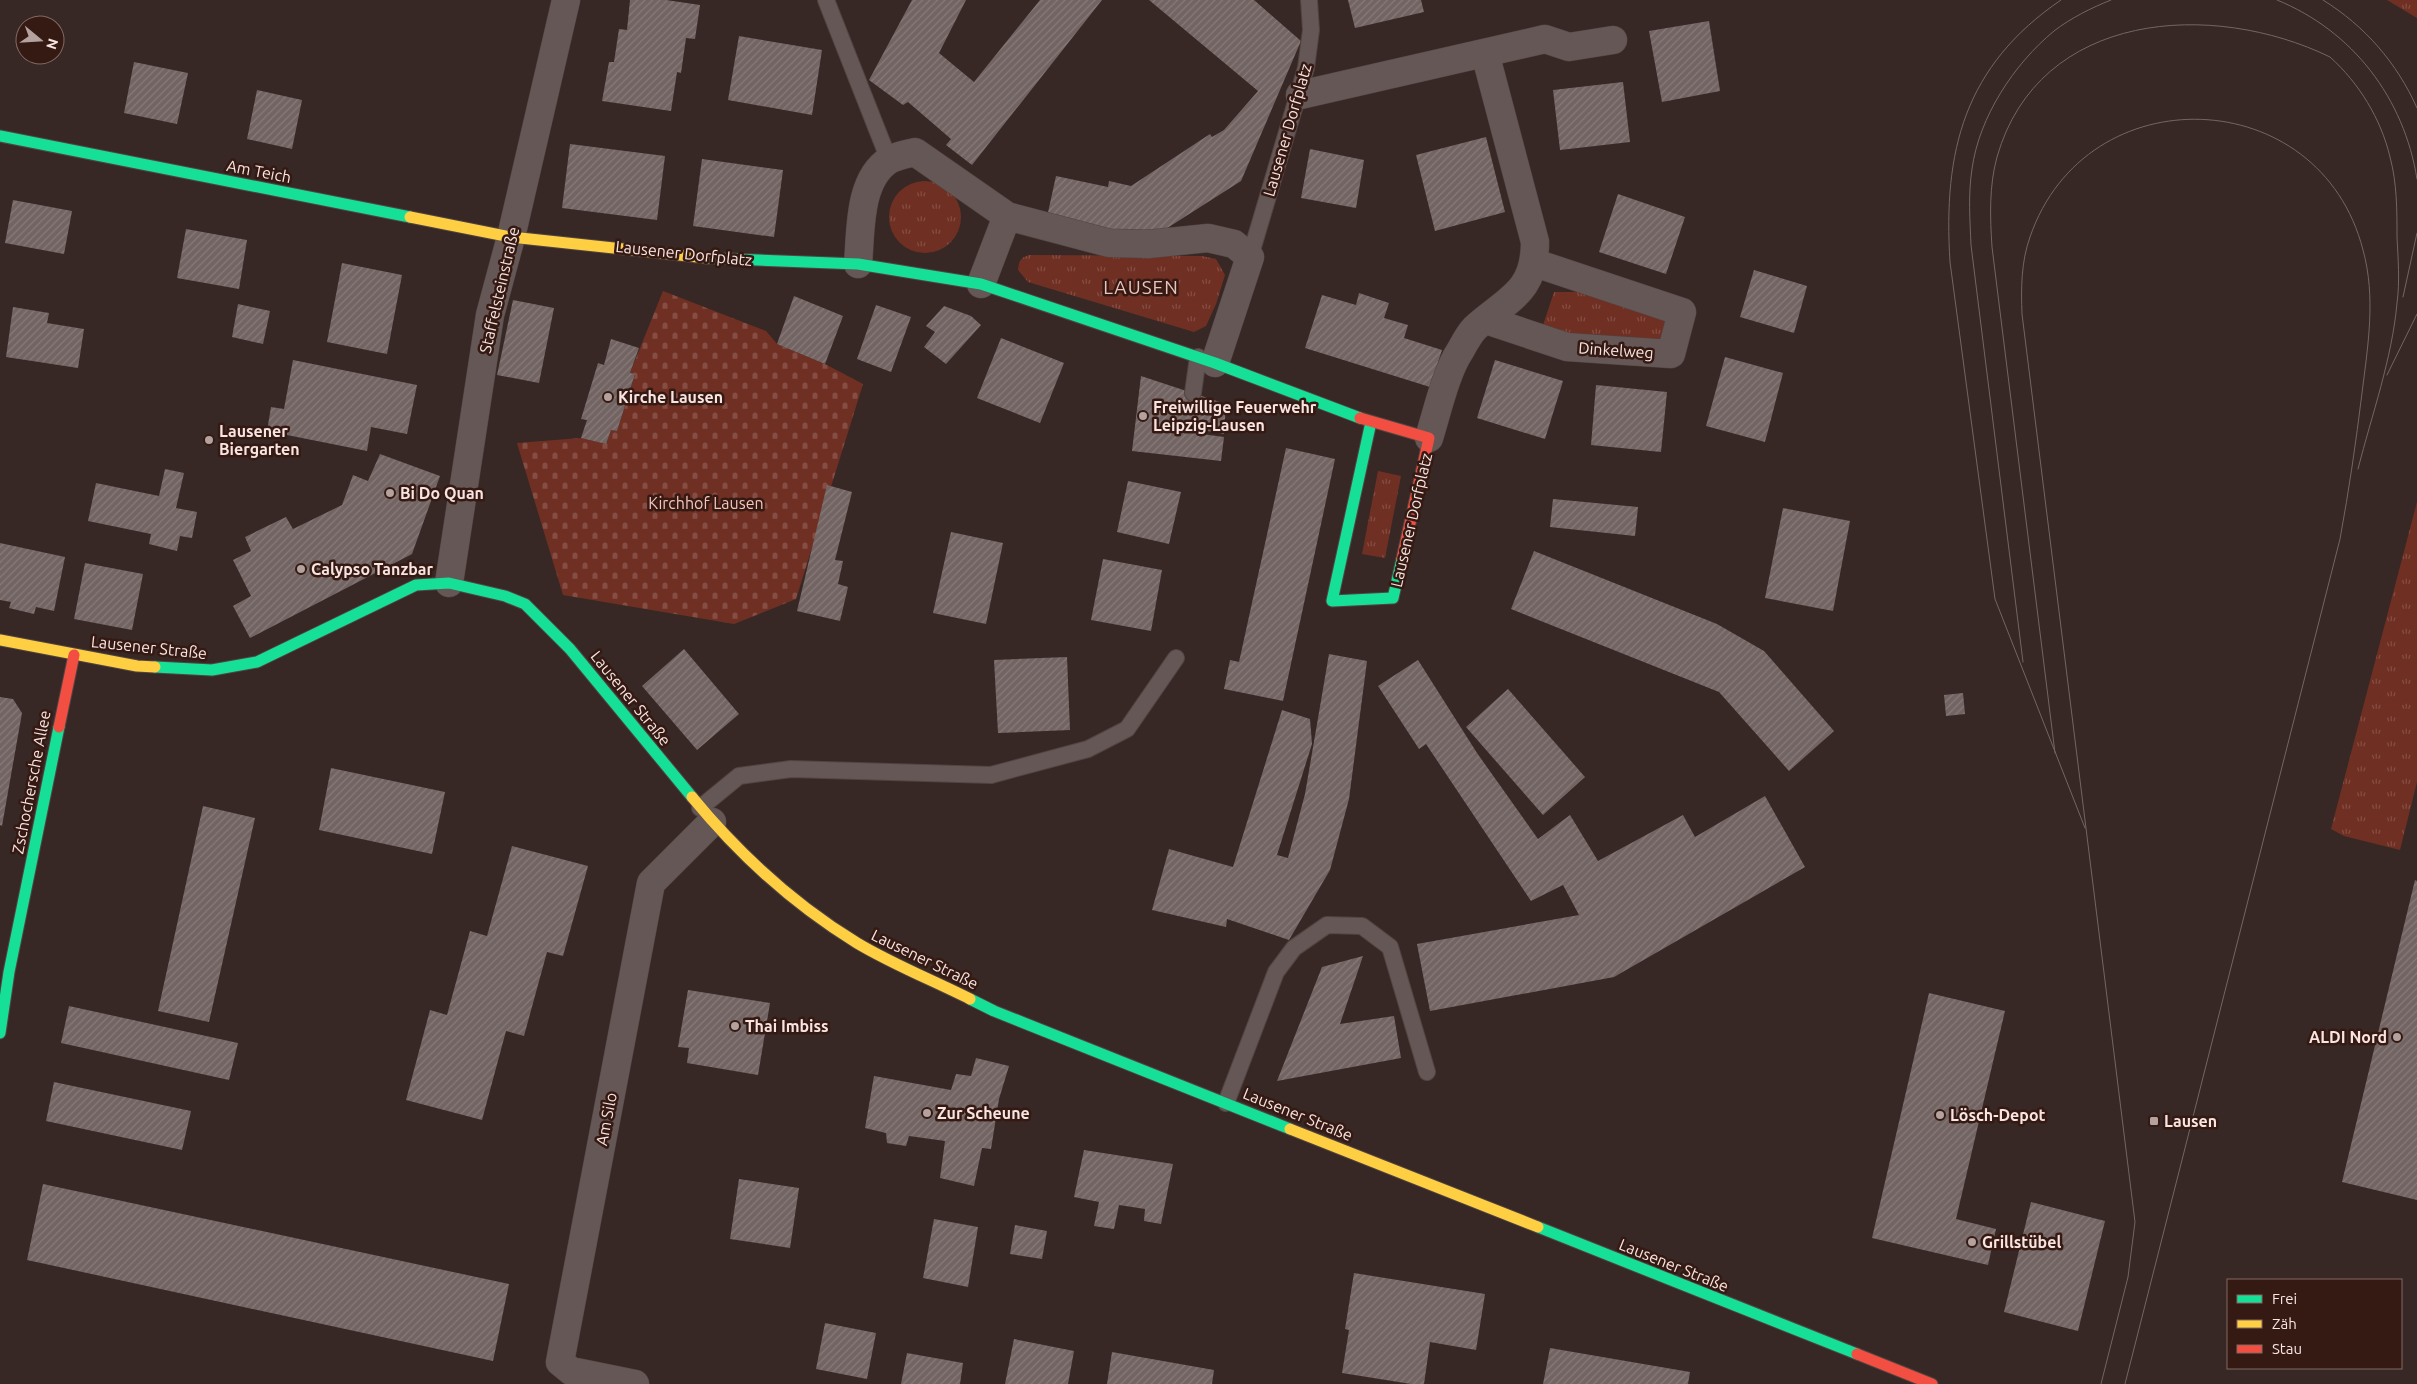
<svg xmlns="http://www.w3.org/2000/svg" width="2417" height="1384" font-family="Ubuntu,sans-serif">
	<defs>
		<pattern id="grass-tufts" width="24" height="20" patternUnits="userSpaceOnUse" patternTransform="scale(1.25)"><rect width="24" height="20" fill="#702f23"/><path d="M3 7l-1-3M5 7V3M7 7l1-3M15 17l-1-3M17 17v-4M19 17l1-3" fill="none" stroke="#854d43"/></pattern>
		<pattern id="cemetery-stones" width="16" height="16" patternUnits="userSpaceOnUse" patternTransform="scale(1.25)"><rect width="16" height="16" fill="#702f23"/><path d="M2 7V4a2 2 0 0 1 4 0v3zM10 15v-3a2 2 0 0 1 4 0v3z" fill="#854d43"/></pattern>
		<pattern id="building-hatch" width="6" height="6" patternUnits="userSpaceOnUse" patternTransform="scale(1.25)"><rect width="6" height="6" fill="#726462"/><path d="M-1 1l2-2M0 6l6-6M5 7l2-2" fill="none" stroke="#877a78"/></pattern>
	</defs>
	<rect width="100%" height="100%" fill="#372825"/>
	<path fill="url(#grass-tufts)" d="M 2387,0 L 2417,0 L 2417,18 Z
		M889 217a36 36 0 1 1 72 0a36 36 0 1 1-72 0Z
		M 1029,255 L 1202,256 L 1216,259 L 1225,275 L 1216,304 L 1206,326 L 1194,332 L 1028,282 L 1018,270 C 1019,261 1020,258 1029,255 Z
		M 1554,292 L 1587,292 L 1672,320 L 1665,342 L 1569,334 L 1543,325 Z
		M 1378,471 L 1401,476 L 1385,558 L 1362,554 Z
		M 2417,502 L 2417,782 L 2400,850 L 2344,836 L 2331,829 Z"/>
	<path fill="url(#cemetery-stones)" d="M 663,291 L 766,331 L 777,344 L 825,364 L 863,384 L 796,599 L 734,624 L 563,595 L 517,443 L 581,438 L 606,444 L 611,430 L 617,431 L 635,375 L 630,373 Z"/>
	<path fill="url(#building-hatch)" d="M 630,0 L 666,0 L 700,5 L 695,39 L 686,38 L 681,73 L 677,72 L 671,111 L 602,101 L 609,62 L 614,62 L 619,29 L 627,30 Z
		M 912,0 L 966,0 L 939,53 L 974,82 L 1040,0 L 1102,0 L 972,165 L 946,145 L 951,139 L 908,102 L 903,105 L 869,80 Z
		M 1149,0 L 1254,0 L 1301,41 L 1241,181 L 1161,232 L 1121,233 L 1047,217 L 1056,176 L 1108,187 L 1109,181 L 1131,186 L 1210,134 L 1212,137 L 1224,130 L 1258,91 Z
		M 1348,0 L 1421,0 L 1424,12 L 1355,28 Z
		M 1709,21 L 1720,91 L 1662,102 L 1649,31 Z
		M 739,36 L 822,50 L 812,115 L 728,100 Z
		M 134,62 L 188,73 L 177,124 L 124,113 Z
		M 1623,82 L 1630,142 L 1560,150 L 1553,90 Z
		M 257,90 L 302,100 L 292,149 L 247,139 Z
		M 1486,137 L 1505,212 L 1435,231 L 1416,155 Z
		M 570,144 L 665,156 L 657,220 L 562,208 Z
		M 1310,149 L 1364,160 L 1356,208 L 1301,198 Z
		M 702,159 L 783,170 L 774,237 L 693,226 Z
		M 1618,194 L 1685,217 L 1666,274 L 1599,252 Z
		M 13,200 L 72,211 L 64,254 L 5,243 Z
		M 186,229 L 247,240 L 239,289 L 177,278 Z
		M 342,263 L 402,275 L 387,354 L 327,342 Z
		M 1754,270 L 1807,286 L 1794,333 L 1740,317 Z
		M 1359,293 L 1389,303 L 1384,318 L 1408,325 L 1404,338 L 1442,350 L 1430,387 L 1305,348 L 1322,295 L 1356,305 Z
		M 794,296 L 843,316 L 825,364 L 777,344 Z
		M 513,300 L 554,308 L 539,383 L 497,375 Z
		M 238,304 L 270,311 L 263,344 L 232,337 Z
		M 876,305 L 911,317 L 891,372 L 857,359 Z
		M 944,306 L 971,316 L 981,325 L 946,364 L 924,347 L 935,332 L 926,326 Z
		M 13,307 L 49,313 L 47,323 L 84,329 L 78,368 L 6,357 Z
		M 1001,338 L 1064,363 L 1040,423 L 977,398 Z
		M 611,339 L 639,348 L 630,373 L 635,374 L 617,431 L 611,430 L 606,444 L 581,438 L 587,420 L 581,419 L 598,363 L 604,365 Z
		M 1725,357 L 1783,373 L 1765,442 L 1706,426 Z
		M 293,360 L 417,385 L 407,434 L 371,427 L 367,451 L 267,431 L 271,407 L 284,409 Z
		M 1495,360 L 1563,381 L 1545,439 L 1477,418 Z
		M 1141,376 L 1226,404 L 1224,434 L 1202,430 L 1202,434 L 1224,437 L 1221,461 L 1132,451 Z
		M 1596,385 L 1667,392 L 1661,452 L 1591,445 Z
		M 1286,448 L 1335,459 L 1283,701 L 1224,689 L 1230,660 L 1239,662 Z
		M 380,454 L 440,476 L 412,554 L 250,638 L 233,606 L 251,596 L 233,560 L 251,551 L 245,537 L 286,517 L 293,529 L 342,505 L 353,475 L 368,481 Z
		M 165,469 L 184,473 L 176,508 L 197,512 L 192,538 L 180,536 L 177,551 L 149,544 L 151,534 L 88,521 L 96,483 L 159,496 Z
		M 1128,481 L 1181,492 L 1169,544 L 1117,532 Z
		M 827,485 L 852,492 L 835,560 L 843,561 L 838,584 L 848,587 L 840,621 L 797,611 Z
		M 1553,499 L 1638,507 L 1635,536 L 1550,527 Z
		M 1783,508 L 1850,521 L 1833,611 L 1765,598 Z
		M 951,532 L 1003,543 L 986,624 L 933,613 Z
		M 0,543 L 65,557 L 54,611 L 36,607 L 34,614 L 9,608 L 11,602 L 0,600 Z
		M 1534,551 L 1717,624 L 1764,651 L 1834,731 L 1789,771 L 1719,692 L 1511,609 Z
		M 1103,559 L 1162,570 L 1151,631 L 1091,620 Z
		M 85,563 L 143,574 L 132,630 L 74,619 Z
		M 684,649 L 739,714 L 697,750 L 642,686 Z
		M 1329,654 L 1367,661 L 1349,799 L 1330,870 L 1289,940 L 1227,919 L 1226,927 L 1152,910 L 1169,849 L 1233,867 L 1282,710 L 1310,719 L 1312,744 L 1277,855 L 1288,858 L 1305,794 Z
		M 1067,657 L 1070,730 L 998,733 L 994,660 Z
		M 1418,660 L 1477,753 L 1538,839 L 1570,815 L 1598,861 L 1683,815 L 1695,837 L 1765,796 L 1805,867 L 1614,977 L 1430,1011 L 1417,944 L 1579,915 L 1563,885 L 1531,901 L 1426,744 L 1419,749 L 1378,686 Z
		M 1508,689 L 1585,777 L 1543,815 L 1466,727 Z
		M 1963,693 L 1965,714 L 1946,716 L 1944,695 Z
		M 0,697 L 13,699 L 22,713 L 2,826 L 0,825 Z
		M 331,768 L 445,792 L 432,854 L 319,830 Z
		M 203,806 L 255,818 L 209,1022 L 158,1011 Z
		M 512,846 L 588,866 L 563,956 L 547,952 L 524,1036 L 506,1031 L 482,1120 L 406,1100 L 430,1010 L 447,1015 L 470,931 L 487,936 Z
		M 2415,880 L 2417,881 L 2417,1200 L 2342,1182 Z
		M 1363,956 L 1340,1024 L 1394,1016 L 1401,1058 L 1277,1081 L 1322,967 Z
		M 688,990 L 770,1003 L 758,1075 L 687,1063 L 689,1048 L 678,1047 Z
		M 1929,993 L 2005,1011 L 1956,1219 L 1996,1229 L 1988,1265 L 1872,1238 Z
		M 69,1006 L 238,1043 L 229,1080 L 61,1043 Z
		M 976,1058 L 1009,1066 L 999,1099 L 991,1149 L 982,1148 L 974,1186 L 940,1178 L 945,1141 L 909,1136 L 906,1146 L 887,1143 L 886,1133 L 865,1128 L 874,1076 L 951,1090 L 956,1074 L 971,1076 Z
		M 54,1082 L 191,1111 L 182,1150 L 46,1121 Z
		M 1084,1150 L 1173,1164 L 1161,1224 L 1144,1221 L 1145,1209 L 1119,1205 L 1114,1229 L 1094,1226 L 1099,1202 L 1074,1197 Z
		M 739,1179 L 799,1188 L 790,1248 L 730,1239 Z
		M 43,1184 L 509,1284 L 493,1361 L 27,1260 Z
		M 2031,1202 L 2105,1221 L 2078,1331 L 2004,1312 Z
		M 934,1219 L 978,1227 L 968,1287 L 923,1278 Z
		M 1015,1225 L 1047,1231 L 1042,1259 L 1010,1254 Z
		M 1354,1273 L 1485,1294 L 1476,1350 L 1430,1342 L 1424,1384 L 1411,1384 L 1342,1373 L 1349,1330 L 1345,1329 Z
		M 825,1323 L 876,1333 L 867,1379 L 816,1369 Z
		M 1014,1339 L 1074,1351 L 1068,1384 L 1005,1384 Z
		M 1550,1348 L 1690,1372 L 1688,1384 L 1543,1384 Z
		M 1112,1352 L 1214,1370 L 1212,1384 L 1107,1384 Z
		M 907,1353 L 963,1363 L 960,1384 L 901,1384 Z"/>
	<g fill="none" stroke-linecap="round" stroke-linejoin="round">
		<defs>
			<path id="lane" d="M 826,0 L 889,160
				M 1250,257 L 1306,68 L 1311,30 L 1309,0
				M 1193,393 L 1198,357
				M 700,808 L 739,776 L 791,769 L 991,775 L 1088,749 L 1127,729 L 1176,658
				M 1226,1103 L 1276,972 L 1294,948 L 1327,925 L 1362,926 L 1390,947 L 1427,1072"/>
			<path id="street" d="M 1300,95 L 1545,39 L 1569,47 L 1613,40
				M 1007,216 L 1109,243 L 1149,244 L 1208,238 L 1234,244 L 1250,257 L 1215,363
				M 858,264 C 861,231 858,180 889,160 C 896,156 907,154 915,152 L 1007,216 L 981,284
				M 1486,320 L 1567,347 L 1671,354 L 1682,312 L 1535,263
				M 1429,438 C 1437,412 1446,372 1460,351 C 1464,344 1469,334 1475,328 C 1507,299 1535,293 1535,242 L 1485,53
				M 449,583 L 490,315 L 511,237 L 566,0
				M 635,1384 L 571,1371 L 560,1362 L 651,883 L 712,822"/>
			<path id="fast" d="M 0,136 L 410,217
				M 707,258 L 858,264 L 981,284 L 1215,363 L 1360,418
				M 1371,422 L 1332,601 L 1393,598 L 1402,559
				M 155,667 L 212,670 L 257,662 L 416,585 L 449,583 L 505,596 L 525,604 L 570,649 L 692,797
				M 970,999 L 994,1011 L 1290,1129
				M 0,1033 L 9,972 L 59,727
				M 1538,1227 L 1857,1354"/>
			<path id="slow" d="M 410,217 L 511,237 L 707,258
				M 0,640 L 137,666 L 155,667
				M 692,797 C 738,853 795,905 857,943 C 892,964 932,980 970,999
				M 1290,1129 L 1538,1227"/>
			<path id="jam" d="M 1360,418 L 1429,438 L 1402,559
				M 59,727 L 74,655
				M 1857,1354 L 1932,1384"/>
		</defs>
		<use href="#lane" stroke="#524441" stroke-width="18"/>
		<use href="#street" stroke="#524441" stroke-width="29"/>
		<use href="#fast" stroke="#524441" stroke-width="13"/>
		<use href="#slow" stroke="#524441" stroke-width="13"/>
		<use href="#jam" stroke="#524441" stroke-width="13"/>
		<use href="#lane" stroke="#645755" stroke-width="16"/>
		<use href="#street" stroke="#645755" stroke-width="28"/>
		<use href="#fast" stroke="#16e098" stroke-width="11"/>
		<use href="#slow" stroke="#ffcf43" stroke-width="11"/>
		<use href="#jam" stroke="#f24e42" stroke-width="11"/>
		<path stroke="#726664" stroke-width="1" d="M 2061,0 C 1964,66 1943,151 1950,262 L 1995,599 L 2085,828
			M 2277,0 C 2353,31 2404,98 2417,179
			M 2323,0 C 2365,26 2397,63 2417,108
			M 2403,297 L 2417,233
			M 2387,375 L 2417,314
			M 2023,662 L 1971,245 C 1970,220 1968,195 1972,169 C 1979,117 2014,64 2054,31 C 2071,18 2091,8 2111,0
			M 2055,753 L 1992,247 C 1990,217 1989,186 1997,157 C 2039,10 2213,0 2330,57 C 2359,83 2381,119 2390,157 C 2397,183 2397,210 2397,237 C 2398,258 2400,281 2397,303 C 2392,359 2372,414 2358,469
			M 2101,1384 L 2128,1277 L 2135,1222 L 2022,314 C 2021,289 2021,262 2030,237 C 2086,74 2320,82 2363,250 C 2376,297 2368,345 2362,393 C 2356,442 2349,490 2340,539 L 2125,1384"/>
	</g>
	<g fill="#b4a29f" stroke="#351913" stroke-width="2">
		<circle cx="608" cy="397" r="5"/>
		<circle cx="1143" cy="416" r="5"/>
		<circle cx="209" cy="440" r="5"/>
		<circle cx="390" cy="493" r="5"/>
		<circle cx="301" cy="569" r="5"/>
		<circle cx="735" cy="1026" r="5"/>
		<circle cx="2397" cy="1037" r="5"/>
		<circle cx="927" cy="1113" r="5"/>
		<circle cx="1940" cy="1115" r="5"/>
		<rect x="2149" y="1116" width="10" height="10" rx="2.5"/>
		<circle cx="1972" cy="1242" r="5"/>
	</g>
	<g text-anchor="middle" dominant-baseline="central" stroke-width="5" stroke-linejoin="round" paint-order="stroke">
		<g font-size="16" fill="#f8e4e0" stroke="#351913">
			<text transform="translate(1287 130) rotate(-74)">Lausener Dorfplatz</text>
			<text transform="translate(259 171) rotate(11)">Am Teich</text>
			<text transform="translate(684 253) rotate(6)">Lausener Dorfplatz</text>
			<text transform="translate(499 290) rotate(-77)">Staffelsteinstraße</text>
			<text transform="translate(1616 350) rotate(4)">Dinkelweg</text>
			<text transform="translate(1411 520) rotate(-77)">Lausener Dorfplatz</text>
			<text transform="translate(149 647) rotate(6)">Lausener Straße</text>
			<text transform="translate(631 698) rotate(51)">Lausener Straße</text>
			<text transform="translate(31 782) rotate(-79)">Zschochersche Allee</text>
			<text transform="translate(925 959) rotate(26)">Lausener Straße</text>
			<text transform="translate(1298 1114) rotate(22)">Lausener Straße</text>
			<text transform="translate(606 1119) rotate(-79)">Am Silo</text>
			<text transform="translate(1674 1265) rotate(22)">Lausener Straße</text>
		</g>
		<g font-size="16" font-weight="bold" fill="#f8e4e0" stroke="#351913" text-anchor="start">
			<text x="618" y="397">Kirche Lausen</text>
			<text x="1153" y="407">Freiwillige Feuerwehr<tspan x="1153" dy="18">Leipzig-Lausen</tspan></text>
			<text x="219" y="431">Lausener<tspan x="219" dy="18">Biergarten</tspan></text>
			<text x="400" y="493">Bi Do Quan</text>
			<text x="311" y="569">Calypso Tanzbar</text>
			<text x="745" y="1026">Thai Imbiss</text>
			<text x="2387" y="1037" text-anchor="end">ALDI Nord</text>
			<text x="937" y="1113">Zur Scheune</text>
			<text x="1950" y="1115">Lösch-Depot</text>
			<text x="2164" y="1121">Lausen</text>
			<text x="1982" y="1242">Grillstübel</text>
		</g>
		<g font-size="16" fill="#f7c5bb" stroke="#351913">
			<text x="706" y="503">Kirchhof Lausen</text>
		</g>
		<g font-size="19" letter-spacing="1" fill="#eac3bb" stroke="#351913">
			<text x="1141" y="287">LAUSEN</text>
		</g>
	</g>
	<rect x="2227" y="1279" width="175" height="90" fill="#351913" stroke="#836a65"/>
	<rect x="2237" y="1295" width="25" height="8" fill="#16e098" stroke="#836a65"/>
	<text x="2272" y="1304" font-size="15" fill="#f8e4e0">Frei</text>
	<rect x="2237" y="1320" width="25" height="8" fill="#ffcf43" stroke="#836a65"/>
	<text x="2272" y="1329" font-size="15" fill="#f8e4e0">Zäh</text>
	<rect x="2237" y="1345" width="25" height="8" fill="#f24e42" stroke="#836a65"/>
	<text x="2272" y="1354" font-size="15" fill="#f8e4e0">Stau</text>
	<g transform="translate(40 40) rotate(108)"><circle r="24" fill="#351913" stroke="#836a65"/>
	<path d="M0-4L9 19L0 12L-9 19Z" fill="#b4a29f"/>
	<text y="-8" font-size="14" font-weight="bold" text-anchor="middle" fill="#f8e4e0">N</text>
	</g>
</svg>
